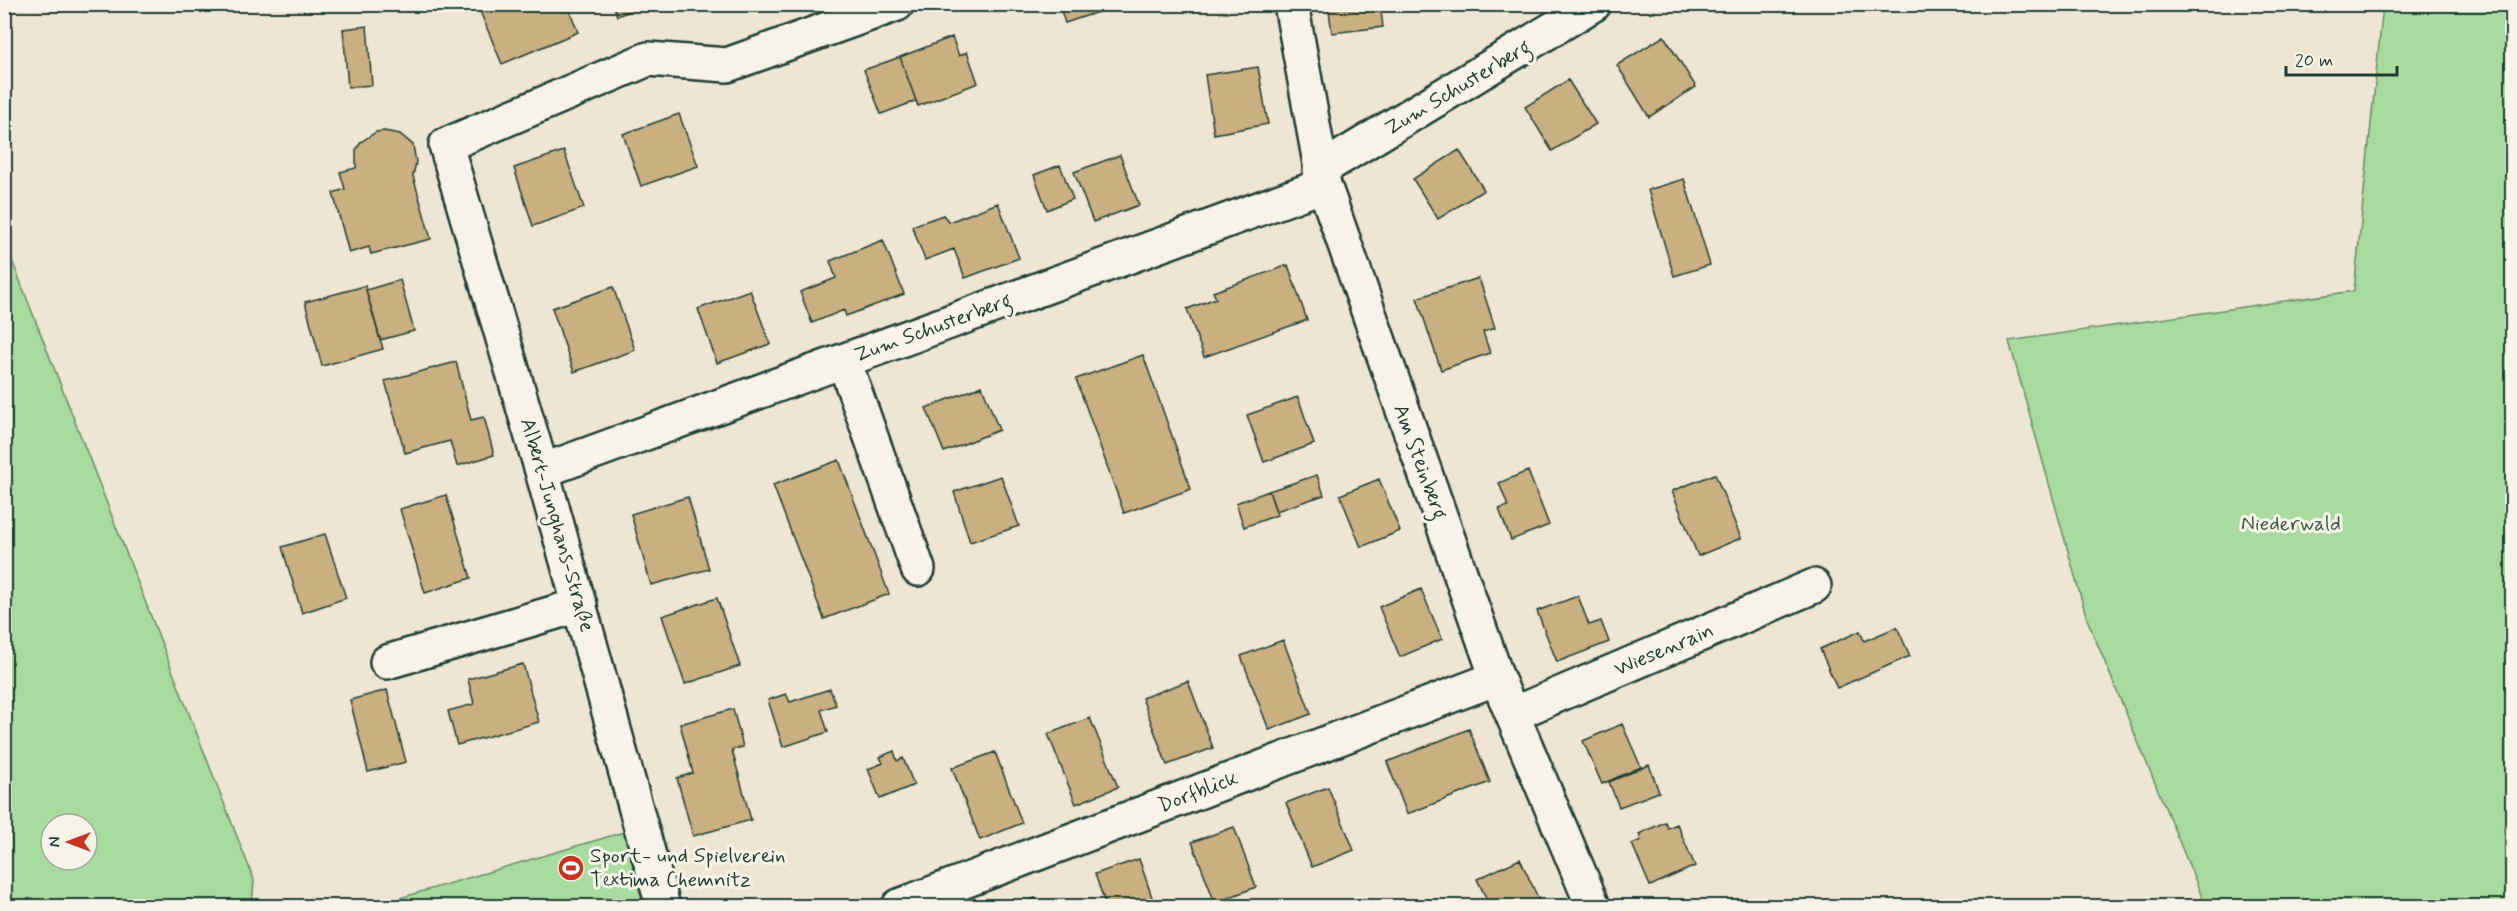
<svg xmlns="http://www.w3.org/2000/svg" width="2517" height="911" font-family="Mynerve,sans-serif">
	<rect width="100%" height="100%" fill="#eee5d3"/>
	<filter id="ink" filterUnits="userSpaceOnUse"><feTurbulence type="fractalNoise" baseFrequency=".0167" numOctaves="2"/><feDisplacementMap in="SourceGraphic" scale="12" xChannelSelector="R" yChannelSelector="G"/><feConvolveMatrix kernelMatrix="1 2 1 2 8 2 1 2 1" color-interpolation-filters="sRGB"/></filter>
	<g filter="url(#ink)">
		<path fill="#a8dc9e" stroke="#648c69" stroke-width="1.5" fill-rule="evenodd" d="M 2383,5 L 2512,5 L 2512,906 L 2206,906 L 2087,619 L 2009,341 L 2354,291 Z
			M 4,240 L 254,880 L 252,906 L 5,906 ZM 51,824 L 87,824 L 87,860 L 51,860 Z
			M 631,830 L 651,906 L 373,906 Z"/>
		<path fill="#caaf80" stroke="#1f3d34" stroke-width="1.5" d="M 490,4 L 567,4 L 578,32 L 502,64 L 479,9 Z
			M 613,4 L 650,4 L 617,16 Z
			M 1059,4 L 1122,4 L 1065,23 Z
			M 1328,4 L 1380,4 L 1383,27 L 1332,33 Z
			M 367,26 L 372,85 L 348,87 L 343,29 Z
			M 1664,36 L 1696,87 L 1649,117 L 1617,65 Z
			M 952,37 L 959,56 L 967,52 L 978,83 L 918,106 L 900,57 Z
			M 900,57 L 916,101 L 881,114 L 864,70 Z
			M 1258,67 L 1268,124 L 1214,134 L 1205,75 Z
			M 1568,80 L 1596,124 L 1552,151 L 1525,107 Z
			M 679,114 L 698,166 L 641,186 L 623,134 Z
			M 384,131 L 400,134 L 413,145 L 416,162 L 413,176 L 431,239 L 371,254 L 369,247 L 349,253 L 333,193 L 345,189 L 340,172 L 356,168 L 356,150 L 361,142 L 376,132 Z
			M 1459,150 L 1484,190 L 1438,219 L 1413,179 Z
			M 564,151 L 584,208 L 533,226 L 514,168 Z
			M 1120,155 L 1139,205 L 1093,222 L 1074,172 Z
			M 1060,165 L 1073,199 L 1047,210 L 1034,175 Z
			M 1684,179 L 1710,265 L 1674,276 L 1648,190 Z
			M 998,203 L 1019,258 L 965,278 L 954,249 L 925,260 L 912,226 L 943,215 L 949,222 Z
			M 883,240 L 904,294 L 846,316 L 844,310 L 812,323 L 800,292 L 836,278 L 830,261 Z
			M 1288,265 L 1307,320 L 1204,357 L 1187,309 L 1216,298 L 1213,292 Z
			M 1479,278 L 1495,328 L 1483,332 L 1490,353 L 1441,370 L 1417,298 Z
			M 400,280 L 414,331 L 380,340 L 366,290 Z
			M 365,286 L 383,349 L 322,366 L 305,302 Z
			M 613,287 L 635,350 L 574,372 L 552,308 Z
			M 750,290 L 770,344 L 717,363 L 698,309 Z
			M 1143,355 L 1191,489 L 1124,513 L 1076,379 Z
			M 456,362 L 471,420 L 484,417 L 494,455 L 457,466 L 450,441 L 405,453 L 385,381 Z
			M 982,386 L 999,430 L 944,452 L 926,408 Z
			M 1298,397 L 1314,444 L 1264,462 L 1247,415 Z
			M 839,460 L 889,594 L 824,619 L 773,485 Z
			M 1528,471 L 1549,525 L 1511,540 L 1499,509 L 1508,506 L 1499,483 Z
			M 1715,474 L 1741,538 L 1698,556 L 1672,491 Z
			M 1317,475 L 1324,495 L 1276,511 L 1269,491 Z
			M 1001,476 L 1019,526 L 970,542 L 954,492 Z
			M 1379,479 L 1400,531 L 1361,547 L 1340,495 Z
			M 1269,491 L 1277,515 L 1244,527 L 1236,503 Z
			M 446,495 L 471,578 L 425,593 L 400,509 Z
			M 688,497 L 709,569 L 651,585 L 631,514 Z
			M 325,534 L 346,598 L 302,613 L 282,547 Z
			M 1421,589 L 1442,639 L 1400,657 L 1379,607 Z
			M 1578,596 L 1589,625 L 1601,621 L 1609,642 L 1557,662 L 1537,611 Z
			M 717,598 L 740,666 L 685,684 L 662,616 Z
			M 1897,627 L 1910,656 L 1837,688 L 1820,649 L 1860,631 L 1864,641 Z
			M 1283,640 L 1311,714 L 1269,730 L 1241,656 Z
			M 523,664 L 539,722 L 457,745 L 448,711 L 474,704 L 468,679 Z
			M 1188,681 L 1213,748 L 1167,765 L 1142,698 Z
			M 830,689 L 836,705 L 821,710 L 828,732 L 783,747 L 768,700 L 786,694 L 790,702 Z
			M 387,690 L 406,762 L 368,772 L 350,700 Z
			M 733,709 L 743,747 L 732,750 L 751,820 L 693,836 L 677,778 L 693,773 L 680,724 Z
			M 1090,718 L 1118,787 L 1076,804 L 1048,734 Z
			M 1622,724 L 1641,767 L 1602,784 L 1583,741 Z
			M 1469,729 L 1490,782 L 1407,814 L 1387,762 Z
			M 894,751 L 897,761 L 903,758 L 914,785 L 880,799 L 868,769 L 883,763 L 880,757 Z
			M 995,752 L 1022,823 L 980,840 L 952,768 Z
			M 1649,765 L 1659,792 L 1619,807 L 1609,782 Z
			M 1328,787 L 1354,850 L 1312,867 L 1286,803 Z
			M 1665,822 L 1668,828 L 1677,824 L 1695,866 L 1650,886 L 1632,844 L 1641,840 L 1639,834 Z
			M 1234,827 L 1256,887 L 1215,903 L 1192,842 Z
			M 1139,859 L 1155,906 L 1106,906 L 1095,874 Z
			M 1520,859 L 1540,902 L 1531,906 L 1490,906 L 1477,879 Z
			M 1035,898 L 1038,906 L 1014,906 Z"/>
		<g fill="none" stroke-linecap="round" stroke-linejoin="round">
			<defs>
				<path id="minor" d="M 1291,4 L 1324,185 L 1497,678 L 1593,906
					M 1320,170 L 1594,4
					M 844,361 L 918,569
					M 542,471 L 1324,185
					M 387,662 L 580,605
					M 1513,714 L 1814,586
					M 663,906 L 542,471 L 446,145 L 648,59 L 727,65 L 897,4
					M 899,906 L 1497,678"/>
			</defs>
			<use href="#minor" stroke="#1f3d34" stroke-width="38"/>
			<use href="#minor" stroke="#f7f3e8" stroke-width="33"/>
		</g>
	</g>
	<defs>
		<symbol id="stadium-disc" viewBox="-11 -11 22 22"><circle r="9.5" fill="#c8321e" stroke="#f7f3e8"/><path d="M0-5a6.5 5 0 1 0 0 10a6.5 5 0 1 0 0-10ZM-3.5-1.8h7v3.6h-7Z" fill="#fff"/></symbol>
	</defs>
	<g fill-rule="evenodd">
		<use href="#stadium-disc" x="556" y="853" width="30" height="30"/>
	</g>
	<g text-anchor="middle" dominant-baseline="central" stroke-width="6" stroke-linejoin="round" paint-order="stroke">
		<g font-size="21" fill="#1f3d34" stroke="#f7f3e8">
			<text transform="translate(1458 88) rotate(-31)">Zum Schusterberg</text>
			<text transform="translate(933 328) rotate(-20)">Zum Schusterberg</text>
			<text transform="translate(1420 462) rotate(70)">Am Steinberg</text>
			<text transform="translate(557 525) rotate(74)">Albert-Junghans-Straße</text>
			<text transform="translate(1664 650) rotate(-23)">Wiesenrain</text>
			<text transform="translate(1198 792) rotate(-21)">Dorfblick</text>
		</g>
		<g font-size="21" fill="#3a5d49" stroke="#f7f3e8">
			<text x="2291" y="524">Niederwald</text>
		</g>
		<g font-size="21" fill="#1f3d34" stroke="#f7f3e8" text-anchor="start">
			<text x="590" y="856">Sport- und Spielverein<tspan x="590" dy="24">Textima Chemnitz</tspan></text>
		</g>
	</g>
	<rect width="2517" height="911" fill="none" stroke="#f7f3e8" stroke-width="24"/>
	<rect x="12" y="12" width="2493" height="887" fill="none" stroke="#1f3d34" stroke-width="2" filter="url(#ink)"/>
	<g transform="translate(69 842) rotate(270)"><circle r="28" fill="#f7f3e8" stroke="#a1aaa0" stroke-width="1.5"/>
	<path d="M0-4.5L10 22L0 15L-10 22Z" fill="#c8321e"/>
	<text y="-9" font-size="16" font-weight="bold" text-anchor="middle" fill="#1f3d34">N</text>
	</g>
	<path d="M2286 66v9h111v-9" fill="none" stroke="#1f3d34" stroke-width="3"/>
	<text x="2295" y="66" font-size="18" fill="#1f3d34" stroke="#f7f3e8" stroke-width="4.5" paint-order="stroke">20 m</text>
</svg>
